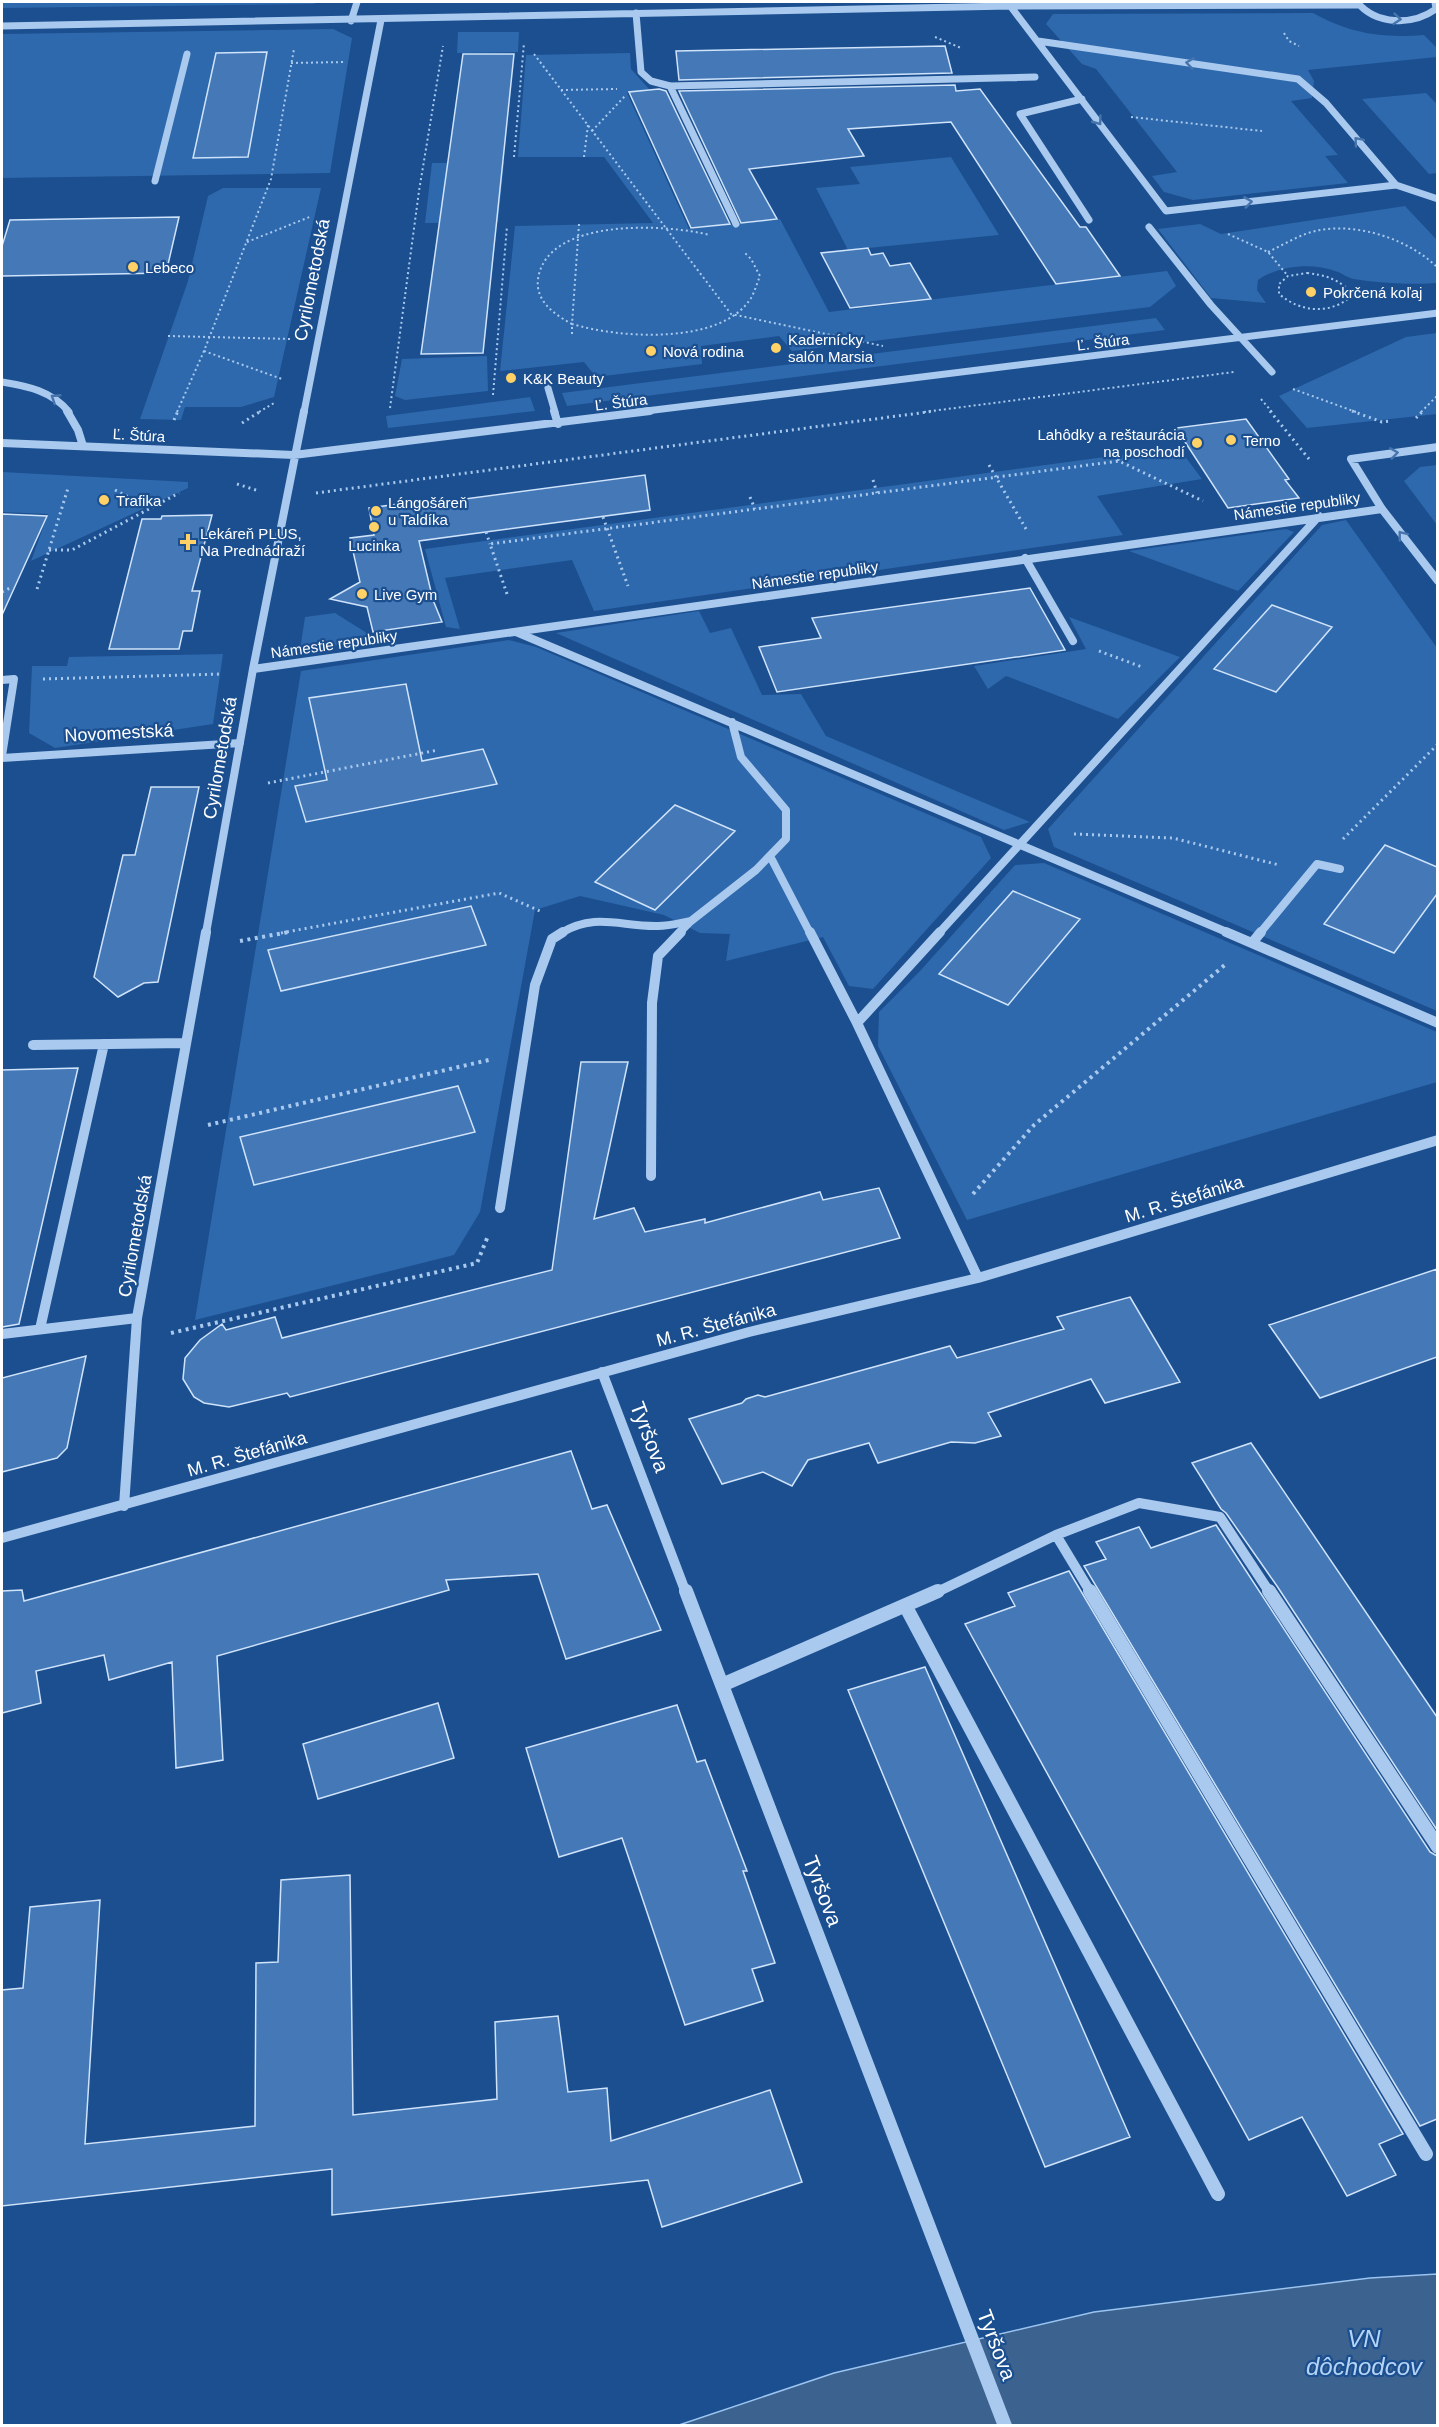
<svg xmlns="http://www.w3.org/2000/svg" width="1439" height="2427" font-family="Helvetica,sans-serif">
	<rect width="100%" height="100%" fill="#1b4f8f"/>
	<path fill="#2e69ad" d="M 2,2 L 317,2 L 314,4 L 2,8 Z
		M 1313,13 C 1351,34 1382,38 1424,35 L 1437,48 L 1437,57 L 1308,70 L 1314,81 L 1312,98 L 1291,101 L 1338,155 L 1325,156 L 1348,183 L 1193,200 L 1164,192 L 1152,176 L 1177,172 L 1096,69 L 1082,64 L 1046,24 L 1053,14 Z
		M 333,29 L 352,38 L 330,173 L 2,178 L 2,34 Z
		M 458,32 L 519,32 L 518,52 L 457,53 Z
		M 630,53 L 631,69 L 649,89 L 627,93 L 689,229 L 780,219 L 829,312 L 1167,271 L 1176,286 L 1150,307 L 792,351 L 779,336 L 701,346 L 702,364 L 596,377 L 584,362 L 500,371 L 515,226 L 653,223 L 604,157 L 518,157 L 526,55 Z
		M 1426,93 L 1438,105 L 1437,173 L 1429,174 L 1362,99 Z
		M 951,157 L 999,235 L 848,250 L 816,188 L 860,184 L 850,167 Z
		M 504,162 L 498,222 L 425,223 L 432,163 Z
		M 223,188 L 321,188 L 274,397 L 241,407 L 185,407 L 181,420 L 140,419 L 188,281 L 208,196 Z
		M 1405,206 L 1437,240 L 1437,283 C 1416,285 1376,283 1354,279 C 1348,278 1343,274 1338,272 C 1313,262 1280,265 1258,280 L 1257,290 L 1266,303 L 1211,298 L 1158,229 L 1200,224 L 1221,234 Z
		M 1156,318 L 1165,330 L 567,406 L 562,393 Z
		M 1437,333 L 1437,414 L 1307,428 L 1279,396 L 1406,337 Z
		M 487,356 L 488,391 L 405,400 L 395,396 L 402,359 Z
		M 530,397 L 535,411 L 388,428 L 386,416 Z
		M 1178,447 L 1202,479 L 1097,496 L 1123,535 L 594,611 L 572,560 L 445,578 L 460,629 L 446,627 L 425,549 Z
		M 1437,465 L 1438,465 L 1437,525 L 1404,481 L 1420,467 Z
		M 2,472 L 188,482 L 188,488 L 31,561 L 48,514 L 2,512 Z
		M 1346,520 L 1437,648 L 1437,1011 L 1054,847 L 1048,829 L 1322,525 Z
		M 1286,529 L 1294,532 L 1238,591 L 1129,551 Z
		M 699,611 L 710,633 L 731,628 L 762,695 L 801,694 L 826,736 L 1030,822 L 1004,830 L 556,633 Z
		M 335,613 L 378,640 L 300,650 L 305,617 Z
		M 1069,617 L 1180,657 L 1118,719 L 1006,676 L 988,689 L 974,666 L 1086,649 Z
		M 509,640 L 536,647 L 981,837 L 991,858 L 873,989 L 849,986 L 823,937 L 726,961 L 730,934 L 700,933 L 664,915 L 580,896 L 535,910 L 480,1212 L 454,1255 L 195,1320 L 301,671 Z
		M 223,654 L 213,724 L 55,748 L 29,733 L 32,666 L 67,666 L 69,657 Z
		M 1044,863 L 1437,1032 L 1437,1082 L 967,1220 L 878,1046 L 879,1012 L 920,971 L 1015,865 Z"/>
	<path fill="#3c6290" stroke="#9cc4f0" stroke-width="1.5" d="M 1437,2274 L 1437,2425 L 676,2426 L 834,2373 L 1094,2312 L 1370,2278 Z"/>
	<path fill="#4478b7" stroke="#cfe3fa" stroke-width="1.5" d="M 945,46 L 952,73 L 679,80 L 676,51 Z
		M 267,52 L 248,157 L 193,158 L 216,53 Z
		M 463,54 L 514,54 L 483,353 L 421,354 Z
		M 955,85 L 956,91 L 980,89 L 1080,227 L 1086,227 L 1120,276 L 1056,284 L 951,122 L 848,129 L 864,156 L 749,169 L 777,219 L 741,223 L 679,91 Z
		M 659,89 L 666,91 L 730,224 L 691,228 L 629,92 Z
		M 179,217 L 166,273 L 2,276 L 2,246 L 10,220 Z
		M 868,248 L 871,255 L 883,253 L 890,266 L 910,263 L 931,299 L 850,308 L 821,253 Z
		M 1246,419 L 1289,479 L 1285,480 L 1299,498 L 1228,508 L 1176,428 Z
		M 645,475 L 650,510 L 419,541 L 433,600 L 442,622 L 373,632 L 367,607 L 330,599 L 360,582 L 350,538 L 374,535 L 369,508 L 406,503 L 412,506 Z
		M 2,514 L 47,516 L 2,615 Z
		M 212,515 L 192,591 L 200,591 L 192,631 L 183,631 L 179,649 L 109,649 L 142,519 L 161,519 L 162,516 Z
		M 1030,588 L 1065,650 L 777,692 L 759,647 L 821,638 L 812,618 Z
		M 1272,605 L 1332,627 L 1276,692 L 1214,669 Z
		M 406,684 L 422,761 L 483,749 L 497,784 L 306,822 L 295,786 L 327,780 L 309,698 Z
		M 151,787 L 199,787 L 158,982 L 144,983 L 118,997 L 94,977 L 123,855 L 135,855 Z
		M 675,805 L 735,831 L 655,910 L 595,882 Z
		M 1385,845 L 1437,867 L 1437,894 L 1394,953 L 1324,924 Z
		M 1013,891 L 1080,919 L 1008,1005 L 939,974 Z
		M 471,906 L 486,945 L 281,991 L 268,950 Z
		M 581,1062 L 628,1062 L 594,1219 L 634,1208 L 645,1232 L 705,1219 L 705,1223 L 820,1192 L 823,1200 L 879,1188 L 900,1238 L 290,1397 L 287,1393 L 229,1407 L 204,1403 L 194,1397 L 183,1379 L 185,1358 L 200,1340 L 222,1324 L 226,1330 L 275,1317 L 282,1338 L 552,1270 Z
		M 78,1068 L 19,1324 L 2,1327 L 2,1070 Z
		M 458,1086 L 475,1132 L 254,1185 L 240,1137 Z
		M 1437,1269 L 1437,1357 L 1320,1398 L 1269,1325 Z
		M 1130,1297 L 1180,1382 L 1105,1403 L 1091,1379 L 988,1413 L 1001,1436 L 975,1443 L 951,1442 L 878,1463 L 869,1443 L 808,1460 L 792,1486 L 763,1472 L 722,1484 L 689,1419 L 742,1403 L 746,1399 L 758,1395 L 765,1397 L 950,1346 L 957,1358 L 1064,1329 L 1057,1317 Z
		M 86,1356 L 67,1448 L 57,1458 L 2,1472 L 2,1378 Z
		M 1251,1443 L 1437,1717 L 1437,1830 L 1277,1586 L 1226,1513 L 1221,1509 L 1192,1463 Z
		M 571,1451 L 592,1509 L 607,1505 L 661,1630 L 566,1659 L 538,1574 L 446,1580 L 449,1590 L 217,1656 L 223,1760 L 176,1768 L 172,1662 L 109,1680 L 104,1655 L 36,1671 L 41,1703 L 2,1713 L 2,1591 L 22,1590 L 24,1601 Z
		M 1216,1525 L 1430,1852 L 1437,1856 L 1437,2119 L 1420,2126 L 1084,1566 L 1106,1559 L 1096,1542 L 1139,1527 L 1151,1548 Z
		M 1069,1571 L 1403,2134 L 1379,2144 L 1396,2175 L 1347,2196 L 1302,2117 L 1249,2140 L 965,1624 L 1015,1606 L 1008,1593 Z
		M 925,1667 L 1130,2137 L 1045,2167 L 848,1690 Z
		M 438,1703 L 454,1758 L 318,1799 L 303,1744 Z
		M 677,1705 L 697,1762 L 705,1760 L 747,1871 L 743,1871 L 775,1963 L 752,1969 L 763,2001 L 685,2025 L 622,1838 L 559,1857 L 526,1748 Z
		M 350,1875 L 353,2115 L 497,2099 L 495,2022 L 558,2016 L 568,2092 L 607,2088 L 611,2141 L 770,2090 L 802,2182 L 662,2227 L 648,2180 L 332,2215 L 332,2169 L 2,2206 L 2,1990 L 23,1988 L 30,1907 L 100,1900 L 85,2144 L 255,2126 L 256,1963 L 278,1962 L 281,1880 Z"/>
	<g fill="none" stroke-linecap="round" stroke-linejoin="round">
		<path stroke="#a9c9ee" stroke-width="2" stroke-dasharray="2 3" stroke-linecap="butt" d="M 1284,33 L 1289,41 L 1299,46
			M 935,37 L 961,48
			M 534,54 L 731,314 L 883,346
			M 291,63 L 345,62
			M 561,90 L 617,89
			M 1131,117 L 1262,131
			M 592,131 L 625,96
			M 514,157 L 524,43
			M 584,157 L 588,125
			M 579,224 L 572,324 C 618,338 721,346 751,298 C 755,291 757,283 760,276 L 751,259 L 744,252
			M 1228,234 L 1268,252 L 1288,276
			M 247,242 L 312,216
			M 1268,252 C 1285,244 1302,233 1320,230 C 1360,223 1410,240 1438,268
			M 1307,273 C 1324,275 1335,278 1348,289 L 1348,299 C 1326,315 1299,311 1279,294 L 1279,284 L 1288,276 Z
			M 572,334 L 572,324 C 555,315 535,301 538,279 C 547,217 666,224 710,235
			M 168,336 L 291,339
			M 204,351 L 282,379
			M 1293,389 L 1356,412
			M 493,395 L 507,226
			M 1261,399 L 1272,412
			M 390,408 L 419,191 L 443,46
			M 177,412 L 204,351 L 271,179 L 294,49
			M 259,412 L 274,403
			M 924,412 L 1234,372
			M 1421,412 L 1438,395"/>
		<path stroke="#a9c9ee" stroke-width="3" stroke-dasharray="2 4" stroke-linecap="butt" d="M 1270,411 L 1309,459
			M 1352,411 L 1382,422 L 1390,421
			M 1416,418 L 1423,411
			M 174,420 L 178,411
			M 242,423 L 261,411
			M 1113,448 L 1119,461
			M 989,465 L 1026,529
			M 873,480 L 877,493
			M 237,484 L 259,491
			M 115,490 L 150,508
			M 316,493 L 935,411
			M 750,497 L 755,509
			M 603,517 L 628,586
			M 486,532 L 490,544
			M 49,550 L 72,550 L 179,493
			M 37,589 L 68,488
			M 2,592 L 12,587
			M 507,594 L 490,544 L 1119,461 L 1203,501
			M 1099,651 L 1142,667
			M 43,679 L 222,674
			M 268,783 L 438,750
			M 1074,834 L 1173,838 L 1279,865
			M 1343,839 L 1438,744
			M 281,933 L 499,893 L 540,911"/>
		<path stroke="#a9c9ee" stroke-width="4" stroke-dasharray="3 4.5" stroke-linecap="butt" d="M 240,941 L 289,932
			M 208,1125 L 493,1059
			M 973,1194 L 1034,1125 L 1226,964
			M 171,1333 L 477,1263 L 488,1236"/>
		<path stroke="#a9c9ee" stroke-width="7" d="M 1357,2 C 1376,25 1412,26 1436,9 L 1435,2
			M 1008,3 L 1166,211 L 1396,185 L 1438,199
			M 636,13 L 641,72 L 651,81 L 670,86 L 1035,77
			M 351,21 L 357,2
			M 2,26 L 1010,6 L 1358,5
			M 1038,41 L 1298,79 L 1326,103 L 1396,185
			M 670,86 L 736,224
			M 1082,99 L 1020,114 L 1089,220
			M 155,181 L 187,54
			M 1149,227 L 1211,305 L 1272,372
			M 2,382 C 27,386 52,391 69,412
			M 548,388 L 555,412
			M 304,412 L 381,20
			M 638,412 L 1438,313"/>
		<path stroke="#a9c9ee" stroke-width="8" d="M 67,411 L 78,430 L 83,446
			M 554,411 L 558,424
			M 2,443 L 294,455 L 650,411
			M 1438,447 L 1351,459 L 1382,509 L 1438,581
			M 1025,558 L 1073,641
			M 516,632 L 1229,933
			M 253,669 L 1382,509
			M 2,680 L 14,679 L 2,756
			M 2,758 L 240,743
			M 770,856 L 810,933
			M 206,933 L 253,669 L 304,411
			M 561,933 C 596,912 621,927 658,926 C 669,926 680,923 691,921
			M 679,933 L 691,921 L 756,870 L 786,839 L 786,810 L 741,757 L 732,722
			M 939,933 L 1319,516
			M 1260,933 L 1317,864 L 1340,869"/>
		<path stroke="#a9c9ee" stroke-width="10" d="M 810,932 L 857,1023
			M 940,932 L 857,1023 L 978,1278
			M 1226,932 L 1438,1023
			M 1252,943 L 1261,932
			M 33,1045 L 186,1043
			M 651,1176 L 652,1003 L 658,956 L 681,932
			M 500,1208 L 535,985 L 552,939 L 563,932
			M 40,1329 L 104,1044
			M 2,1334 L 137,1318
			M 602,1372 L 686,1593
			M 124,1506 L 137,1318 L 206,932
			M 1056,1535 L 1091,1593
			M 2,1538 L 749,1332 L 978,1278 L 1438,1140
			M 935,1593 L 1056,1535 L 1139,1503 L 1220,1517 L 1270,1593"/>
		<path stroke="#a9c9ee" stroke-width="14" d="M 686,1591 L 1005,2426
			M 1090,1591 L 1426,2154
			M 1269,1591 L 1438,1847
			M 906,1607 L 1218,2194
			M 722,1685 L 938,1591"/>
	</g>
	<defs><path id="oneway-chevron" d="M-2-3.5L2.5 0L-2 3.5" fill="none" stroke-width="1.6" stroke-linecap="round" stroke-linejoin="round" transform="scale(1.5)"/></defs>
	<g stroke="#4674ac">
		<use href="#oneway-chevron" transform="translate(1397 19) rotate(5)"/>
		<use href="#oneway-chevron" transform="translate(1190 63) rotate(-172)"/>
		<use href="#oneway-chevron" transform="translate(1098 121) rotate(53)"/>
		<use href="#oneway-chevron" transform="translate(1358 141) rotate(-130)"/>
		<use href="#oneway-chevron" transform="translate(1248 202) rotate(-7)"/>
		<use href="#oneway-chevron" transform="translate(55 398) rotate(-147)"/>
		<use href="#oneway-chevron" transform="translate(1394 453) rotate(-8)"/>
		<use href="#oneway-chevron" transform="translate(1402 535) rotate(-128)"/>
	</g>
	<g fill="#ffd166" stroke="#1b4f8f" stroke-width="2">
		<circle cx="133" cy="267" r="6"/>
		<circle cx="1311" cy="292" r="6"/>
		<circle cx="776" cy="348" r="6"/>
		<circle cx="651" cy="351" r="6"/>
		<circle cx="511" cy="378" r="6"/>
		<circle cx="1231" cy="440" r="6"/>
		<circle cx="1197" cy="443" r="6"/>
		<circle cx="104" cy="500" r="6"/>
		<circle cx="376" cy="511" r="6"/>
		<circle cx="374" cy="527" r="6"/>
		<path d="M185 533h6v6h6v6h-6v6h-6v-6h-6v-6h6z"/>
		<circle cx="362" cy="594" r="6"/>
	</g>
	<g text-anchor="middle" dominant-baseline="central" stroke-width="4.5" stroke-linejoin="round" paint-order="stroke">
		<g font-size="15" fill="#fff" stroke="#1b4f8f" text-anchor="start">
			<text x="145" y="267">Lebeco</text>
			<text x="1323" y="292">Pokrčená koľaj</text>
			<text x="788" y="339">Kadernícky<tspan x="788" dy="17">salón Marsia</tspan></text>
			<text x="663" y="351">Nová rodina</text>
			<text x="523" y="378">K&amp;K Beauty</text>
			<text x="1185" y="434" text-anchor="end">Lahôdky a reštaurácia<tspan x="1185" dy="17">na poschodí</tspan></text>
			<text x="1243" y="440">Terno</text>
			<text x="116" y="500">Trafika</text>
			<text x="388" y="502">Lángošáreň<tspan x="388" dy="17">u Taldíka</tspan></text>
			<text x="200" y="533">Lekáreň PLUS,<tspan x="200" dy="17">Na Prednádraží</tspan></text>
			<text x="374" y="545" text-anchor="middle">Lucinka</text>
			<text x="374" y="594">Live Gym</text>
		</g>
		<g font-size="15" fill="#fff" stroke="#1b4f8f">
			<text transform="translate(1103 342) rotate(-7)">Ľ. Štúra</text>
			<text transform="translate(621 402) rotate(-7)">Ľ. Štúra</text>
			<text transform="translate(139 435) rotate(3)">Ľ. Štúra</text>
			<text transform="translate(1297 506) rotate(-8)">Námestie republiky</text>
			<text transform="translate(815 575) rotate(-8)">Námestie republiky</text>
			<text transform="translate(334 644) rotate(-8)">Námestie republiky</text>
		</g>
		<g font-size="18" fill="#fff" stroke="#1b4f8f">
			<text transform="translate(312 280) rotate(-79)">Cyrilometodská</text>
			<text transform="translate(119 733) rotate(-3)">Novomestská</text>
			<text transform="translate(220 758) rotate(-80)">Cyrilometodská</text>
			<text transform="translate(1184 1199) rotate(-17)">M. R. Štefánika</text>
			<text transform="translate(135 1236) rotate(-80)">Cyrilometodská</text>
			<text transform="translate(716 1325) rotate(-15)">M. R. Štefánika</text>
			<text transform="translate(247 1454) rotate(-16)">M. R. Štefánika</text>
		</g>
		<g font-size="21" fill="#fff" stroke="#1b4f8f">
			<text transform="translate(650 1437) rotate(69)">Tyršova</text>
			<text transform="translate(823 1891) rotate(69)">Tyršova</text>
			<text transform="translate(997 2345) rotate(69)">Tyršova</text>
		</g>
		<g font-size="24" font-style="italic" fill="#b5d3f5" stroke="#1b4f8f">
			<text x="1364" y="2338">VN<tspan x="1364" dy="28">dôchodcov</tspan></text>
		</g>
	</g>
	<rect width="1439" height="2427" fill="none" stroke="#ffffff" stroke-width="6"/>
</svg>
